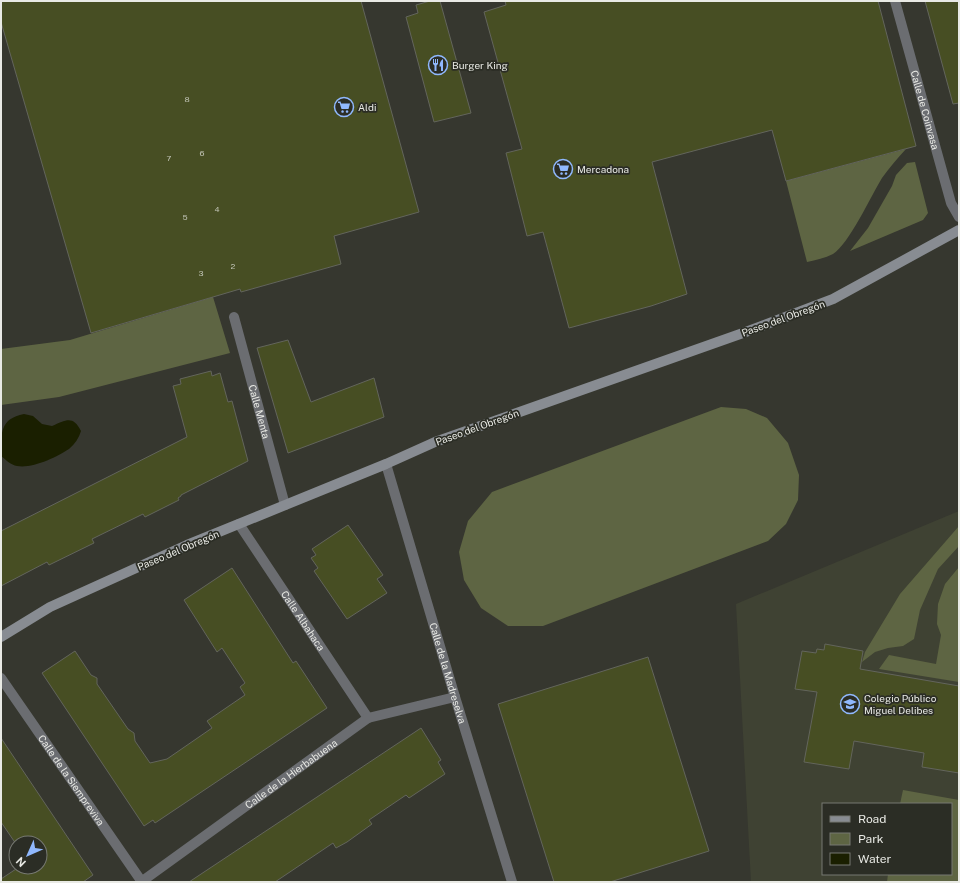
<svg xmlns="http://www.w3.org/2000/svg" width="960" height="883" font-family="'Public Sans',sans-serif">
	<rect width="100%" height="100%" fill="#36372f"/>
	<path fill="#3f4233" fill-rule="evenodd" d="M 959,511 L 959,882 L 751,882 L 736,604 ZM 823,804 L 951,804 L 951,874 L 823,874 Z"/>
	<path fill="#5e6543" d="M 906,149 C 897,159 889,168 882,178 C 871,196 849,244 833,254 C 825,258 816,260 807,262 L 786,181 Z
		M 915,162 L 928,213 L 923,220 L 850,251 L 868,228 L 892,186 L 896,175 L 907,163 Z
		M 213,297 L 230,353 L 59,397 L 1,405 L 1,349 L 70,340 Z
		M 721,407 L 746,409 L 767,418 L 788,443 L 799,475 L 798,500 L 786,524 L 768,541 L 543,626 L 508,626 L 481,608 L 464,580 L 459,552 L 468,521 L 492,492 Z
		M 959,526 L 959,546 L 938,569 L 920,610 L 914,639 L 903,646 L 888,648 L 875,652 L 862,662 L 865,652 L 900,594 Z
		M 959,567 L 959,682 L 879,669 L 889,655 L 936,664 L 941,635 L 937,624 L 938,604 L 945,584 Z
		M 903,790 L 959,800 L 959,882 L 887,882 L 888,874 L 951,874 L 951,804 L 900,804 Z"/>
	<path fill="#1a1f00" d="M 24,414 L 33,416 L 42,424 L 52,426 C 66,420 73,415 81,431 C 79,438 75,444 69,449 C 57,457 32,469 17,466 C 11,465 6,460 1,456 C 1,432 0,419 24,414 Z"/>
	<path fill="#474e23" stroke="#63655c" d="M 1,1 L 361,1 L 419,212 L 334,236 L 341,264 L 241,292 L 240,289 L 91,333 L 1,22 Z
		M 430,1 L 440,1 L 471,113 L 434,122 L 406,17 L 418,13 L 416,5 Z
		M 505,1 L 878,1 L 916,146 L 786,181 L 772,130 L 652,162 L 687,294 L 651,306 L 569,328 L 543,232 L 527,236 L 506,153 L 522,149 L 484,12 L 506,5 Z
		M 925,1 L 959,1 L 959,103 L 953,104 Z
		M 288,340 L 311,402 L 374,378 L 384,417 L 288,453 L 257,348 Z
		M 211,371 L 212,376 L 220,373 L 228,402 L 232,401 L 248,461 L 181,495 L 181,496 L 178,498 L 179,500 L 145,517 L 143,514 L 92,539 L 94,543 L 49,565 L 47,562 L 1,586 L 1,531 L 187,437 L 173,386 L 181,384 L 180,379 Z
		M 348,525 L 383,575 L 377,579 L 387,593 L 347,619 L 314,571 L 318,568 L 311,558 L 316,555 L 312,549 Z
		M 232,568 L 293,663 L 296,661 L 327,708 L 155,823 L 153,820 L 144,826 L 42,673 L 75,651 L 91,675 L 97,678 L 97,684 L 128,729 L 134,733 L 135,741 L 150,763 L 167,759 L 212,728 L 207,721 L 245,695 L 240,687 L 245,683 L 222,648 L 217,652 L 184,600 Z
		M 825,644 L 863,651 L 860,669 L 959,686 L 959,773 L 922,767 L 924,753 L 854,741 L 849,769 L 804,762 L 817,692 L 795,689 L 802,651 L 816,653 L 817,649 L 824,650 Z
		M 648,657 L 709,851 L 610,882 L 554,882 L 498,704 Z
		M 421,728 L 441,760 L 438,762 L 445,774 L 409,798 L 406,795 L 369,820 L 372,824 L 347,842 L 336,848 L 333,843 L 275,882 L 189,882 Z
		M 1,738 L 93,875 L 83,882 L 1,882 L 1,879 L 19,867 L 40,867 L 40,843 L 16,843 L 16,844 L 1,822 Z"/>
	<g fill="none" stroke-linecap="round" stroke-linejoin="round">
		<g stroke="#6b6d71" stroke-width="10">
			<path id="s1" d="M 895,1 L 951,203 L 959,217"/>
			<path id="s2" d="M 234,317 L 285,505"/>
			<path id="s3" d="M 386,464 L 455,697 L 512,882"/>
			<path id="s4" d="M 239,524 L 368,718"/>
			<path id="s5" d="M 1,678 L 142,882"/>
			<path id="s6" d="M 141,882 L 368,718 L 455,697"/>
		</g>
		<path stroke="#888c92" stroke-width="10" d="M 1,637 L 50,607 L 187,545 L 386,464 L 435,442 L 743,333 L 833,299 L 959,230"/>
	</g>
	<defs>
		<symbol id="restaurant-ring" viewBox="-11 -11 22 22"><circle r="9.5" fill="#2b2d25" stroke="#90b8fd" stroke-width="1.5"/><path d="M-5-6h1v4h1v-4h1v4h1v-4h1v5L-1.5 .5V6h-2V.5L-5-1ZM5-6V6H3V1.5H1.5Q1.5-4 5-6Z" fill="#90b8fd"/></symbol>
		<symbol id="supermarket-ring" viewBox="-11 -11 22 22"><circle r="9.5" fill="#2b2d25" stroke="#90b8fd" stroke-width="1.5"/><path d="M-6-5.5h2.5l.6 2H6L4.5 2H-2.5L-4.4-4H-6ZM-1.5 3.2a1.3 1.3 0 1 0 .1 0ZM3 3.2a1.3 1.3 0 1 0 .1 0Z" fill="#90b8fd"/></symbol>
		<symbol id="school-ring" viewBox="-11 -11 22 22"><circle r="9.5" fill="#2b2d25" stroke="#90b8fd" stroke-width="1.5"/><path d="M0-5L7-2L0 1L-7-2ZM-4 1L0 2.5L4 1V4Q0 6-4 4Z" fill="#90b8fd"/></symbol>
	</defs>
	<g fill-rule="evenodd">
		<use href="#restaurant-ring" x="427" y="54" width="22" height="22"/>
		<use href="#supermarket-ring" x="333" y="96" width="22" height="22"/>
		<use href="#supermarket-ring" x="552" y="158" width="22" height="22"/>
		<use href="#school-ring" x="839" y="693" width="22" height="22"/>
	</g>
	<g text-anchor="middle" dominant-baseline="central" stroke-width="3.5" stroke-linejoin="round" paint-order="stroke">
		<g font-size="8" fill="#c0c3b4">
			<text x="187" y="99">8</text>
			<text x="202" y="153">6</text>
			<text x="169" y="158">7</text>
			<text x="217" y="209">4</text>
			<text x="185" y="217">5</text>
			<text x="233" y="266">2</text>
			<text x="201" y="273">3</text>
		</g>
		<g font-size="10" fill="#e9eae5" stroke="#2b2d25" text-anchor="start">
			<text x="452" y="65">Burger King</text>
			<text x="358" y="107">Aldi</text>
			<text x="577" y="169">Mercadona</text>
			<text x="864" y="698">Colegio Público<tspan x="864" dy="12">Miguel Delibes</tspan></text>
		</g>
		<g font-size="10" fill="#e9eae5" stroke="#2b2d25">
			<text stroke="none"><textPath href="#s1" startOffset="113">Calle de Coinvasa</textPath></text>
			<text transform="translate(783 318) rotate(-20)">Paseo del Obregón</text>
			<text stroke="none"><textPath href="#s2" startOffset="98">Calle Menta</textPath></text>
			<text transform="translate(477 427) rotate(-20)">Paseo del Obregón</text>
			<text transform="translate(178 550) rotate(-23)">Paseo del Obregón</text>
			<text stroke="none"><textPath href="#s4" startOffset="116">Calle Albahaca</textPath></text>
			<text stroke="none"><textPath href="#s3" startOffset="218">Calle de la Madreselva</textPath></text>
			<text stroke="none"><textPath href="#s6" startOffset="185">Calle de la Hierbabuena</textPath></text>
			<text stroke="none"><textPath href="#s5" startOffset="124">Calle de la Siempreviva</textPath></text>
		</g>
	</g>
	<rect width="960" height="883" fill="none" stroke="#e9eae5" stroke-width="4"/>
	<rect x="822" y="803" width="130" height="72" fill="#2b2d25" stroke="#777972"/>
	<rect x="830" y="816" width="20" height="6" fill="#888c92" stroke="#777972"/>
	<text x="858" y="823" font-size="12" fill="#e9eae5">Road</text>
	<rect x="830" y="833" width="20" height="12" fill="#5e6543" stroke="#777972"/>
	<text x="858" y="843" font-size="12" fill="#e9eae5">Park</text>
	<rect x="830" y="853" width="20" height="12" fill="#1a1f00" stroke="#777972"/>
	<text x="858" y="863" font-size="12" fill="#e9eae5">Water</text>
	<g transform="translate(28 855) rotate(225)"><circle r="19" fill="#2b2d25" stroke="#777972"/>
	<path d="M0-3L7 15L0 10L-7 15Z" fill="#90b8fd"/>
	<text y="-6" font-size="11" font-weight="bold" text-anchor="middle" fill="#e9eae5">N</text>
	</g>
</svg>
